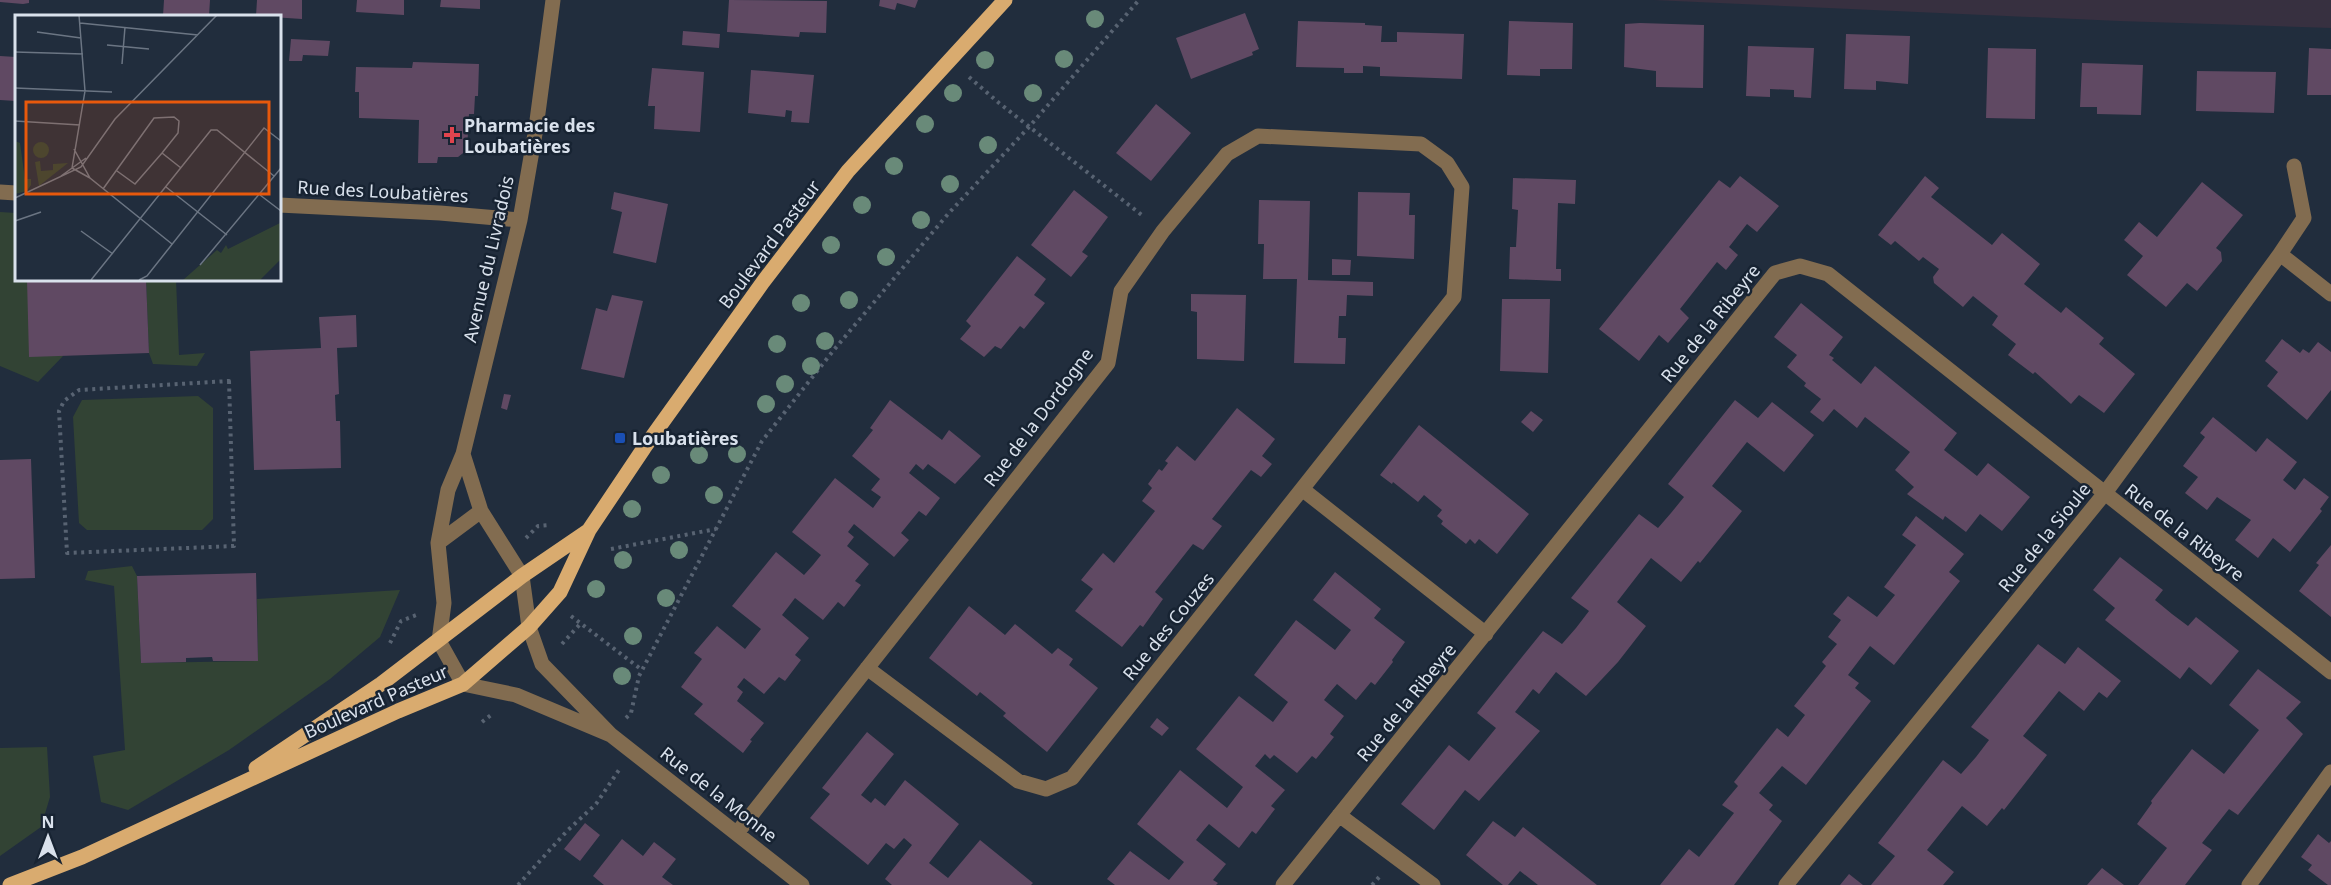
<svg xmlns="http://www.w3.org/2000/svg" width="2331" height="885" font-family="'Noto Sans',sans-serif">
	<rect width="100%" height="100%" fill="#212d3d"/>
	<path fill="#373040" d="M 1653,0 L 2331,0 L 2331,28 L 2119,21 Z"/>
	<path fill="#324334" d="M 0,212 L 16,213 L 16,279 L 27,279 L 63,356 L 38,382 L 0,366 Z
		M 146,279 L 176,279 L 179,355 L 205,353 L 197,366 L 153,364 L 149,353 Z
		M 198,396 L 213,408 L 213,519 L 202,530 L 87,530 L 79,523 L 73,417 L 82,400 Z
		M 132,566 L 137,576 L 141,663 L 258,661 L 257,599 L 400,590 L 380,637 L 330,679 L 229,750 L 128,810 L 101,802 L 93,756 L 125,750 L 114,586 L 85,580 L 88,571 Z
		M 47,747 L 50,797 L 41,827 L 0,856 L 0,748 Z"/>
	<path fill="#604963" d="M 0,0 L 29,0 L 29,3 L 23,4 L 0,2 Z
		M 164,0 L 210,0 L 209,16 L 163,16 Z
		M 257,0 L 302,0 L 302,19 L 256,16 Z
		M 357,0 L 404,0 L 404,15 L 356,12 Z
		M 441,0 L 480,0 L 480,9 L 440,7 Z
		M 729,0 L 827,1 L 826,33 L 800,32 L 799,37 L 727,32 Z
		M 880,0 L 918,0 L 915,8 L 897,3 L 895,10 L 879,6 Z
		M 1245,13 L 1259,49 L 1252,52 L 1253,55 L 1191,79 L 1176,38 Z
		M 1298,21 L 1365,23 L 1365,25 L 1382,26 L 1381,42 L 1397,42 L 1397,32 L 1464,34 L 1462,79 L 1380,76 L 1380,67 L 1363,66 L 1363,73 L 1344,73 L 1344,68 L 1296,67 Z
		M 1509,21 L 1573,23 L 1572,69 L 1540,69 L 1540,76 L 1507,75 Z
		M 1640,23 L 1704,25 L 1703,88 L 1656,87 L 1656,71 L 1624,67 L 1625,24 Z
		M 683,31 L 720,34 L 719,48 L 682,45 Z
		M 1846,34 L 1910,36 L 1908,84 L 1876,81 L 1876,90 L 1844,89 Z
		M 291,39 L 330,41 L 328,56 L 303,55 L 302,61 L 289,61 Z
		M 1748,46 L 1814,48 L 1811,98 L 1794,97 L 1794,90 L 1770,89 L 1770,97 L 1746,96 Z
		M 1988,48 L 2036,49 L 2035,119 L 1986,118 Z
		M 2309,48 L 2331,49 L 2331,95 L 2307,95 Z
		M 0,56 L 16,57 L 16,101 L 0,100 Z
		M 413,62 L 479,64 L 478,96 L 475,96 L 474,114 L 469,114 L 467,150 L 458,157 L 438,157 L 437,163 L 418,163 L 419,120 L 359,118 L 359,92 L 355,92 L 356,67 L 412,68 Z
		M 2082,63 L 2143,65 L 2141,115 L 2097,114 L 2097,107 L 2080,107 Z
		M 652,68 L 704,72 L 700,132 L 654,129 L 655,106 L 648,106 Z
		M 751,70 L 814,75 L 809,123 L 791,122 L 792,111 L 786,110 L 785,117 L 748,113 Z
		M 2197,71 L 2276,72 L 2274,113 L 2196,111 Z
		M 1156,104 L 1191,133 L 1151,181 L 1116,153 Z
		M 1740,176 L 1779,206 L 1757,232 L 1747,224 L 1729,247 L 1738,255 L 1726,270 L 1717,262 L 1680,309 L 1689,318 L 1668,343 L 1659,335 L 1639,361 L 1599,329 L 1719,180 L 1730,188 Z
		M 1925,176 L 1939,188 L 1931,197 L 1992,245 L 2002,233 L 2040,264 L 2024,284 L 2061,313 L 2066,307 L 2104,338 L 2099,344 L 2135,374 L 2104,413 L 2079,395 L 2071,404 L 2035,372 L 2033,374 L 2008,355 L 2016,344 L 1992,325 L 1998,316 L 1973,296 L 1963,307 L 1934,283 L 1933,277 L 1939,269 L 1923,257 L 1919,261 L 1895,241 L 1891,245 L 1878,235 Z
		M 1513,178 L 1576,180 L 1575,204 L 1558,203 L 1556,269 L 1561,269 L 1561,281 L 1509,279 L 1510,247 L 1516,247 L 1518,210 L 1512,209 Z
		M 2202,182 L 2243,215 L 2216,248 L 2221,252 L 2222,261 L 2197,291 L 2187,283 L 2166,307 L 2127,275 L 2143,256 L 2124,240 L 2139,222 L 2157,237 Z
		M 1074,190 L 1108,217 L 1082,252 L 1088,256 L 1071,277 L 1031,245 Z
		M 614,192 L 668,204 L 656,263 L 613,253 L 622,212 L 611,209 Z
		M 1358,192 L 1410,193 L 1409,215 L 1415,215 L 1414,259 L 1357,256 Z
		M 1259,200 L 1310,201 L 1308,280 L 1373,282 L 1373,296 L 1347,295 L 1346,316 L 1339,316 L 1338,338 L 1346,338 L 1345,364 L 1294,363 L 1297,279 L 1263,279 L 1264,244 L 1258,244 Z
		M 1017,256 L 1046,279 L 1034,295 L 1045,303 L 1024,329 L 1020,326 L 1001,349 L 995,346 L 984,357 L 960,339 L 971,326 L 966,321 Z
		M 1332,259 L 1351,260 L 1350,275 L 1332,275 Z
		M 27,279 L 146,279 L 149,353 L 29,357 Z
		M 1191,294 L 1246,295 L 1244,361 L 1197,359 L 1197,312 L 1191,311 Z
		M 612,295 L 643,301 L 624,378 L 581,369 L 596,308 L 607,311 Z
		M 1502,299 L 1550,299 L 1548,373 L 1500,371 Z
		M 1801,303 L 1843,337 L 1829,355 L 1834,358 L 1832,360 L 1861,384 L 1875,366 L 1957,433 L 1944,450 L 1977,476 L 1988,463 L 2030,497 L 2002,531 L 1980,514 L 1966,532 L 1945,516 L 1943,520 L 1907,494 L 1914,487 L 1895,470 L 1910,452 L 1865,417 L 1857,428 L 1834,409 L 1823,422 L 1810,412 L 1821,399 L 1804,386 L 1806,383 L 1787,367 L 1797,355 L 1774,337 Z
		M 356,315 L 357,347 L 337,348 L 339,394 L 335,395 L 336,421 L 340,421 L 341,468 L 254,470 L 250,351 L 321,348 L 319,317 Z
		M 2282,339 L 2300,353 L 2303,349 L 2309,353 L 2318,342 L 2331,352 L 2331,390 L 2307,420 L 2267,386 L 2278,372 L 2265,361 Z
		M 504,394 L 511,395 L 507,410 L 501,408 Z
		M 890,400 L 942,440 L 949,430 L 981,456 L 955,484 L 928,464 L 923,470 L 916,464 L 909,473 L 940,498 L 926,516 L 919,511 L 901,533 L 909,540 L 894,557 L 854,524 L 848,532 L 854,537 L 847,546 L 869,564 L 855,581 L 861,585 L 844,607 L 838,602 L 823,620 L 795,598 L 789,606 L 782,615 L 809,638 L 795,655 L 801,660 L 785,681 L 779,677 L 764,694 L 744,678 L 737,687 L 743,692 L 737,701 L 764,723 L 750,740 L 752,741 L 743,753 L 694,714 L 703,704 L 681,687 L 702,659 L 694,653 L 717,626 L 745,649 L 761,629 L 732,606 L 776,552 L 804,575 L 813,565 L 821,555 L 792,532 L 835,478 L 873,508 L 881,497 L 871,490 L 880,479 L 852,456 L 873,430 L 870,428 Z
		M 1735,400 L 1758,418 L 1772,402 L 1814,435 L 1784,472 L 1747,442 L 1712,486 L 1742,511 L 1700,563 L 1698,561 L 1681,582 L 1651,558 L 1617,602 L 1646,626 L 1618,662 L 1586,696 L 1556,672 L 1539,694 L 1533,689 L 1515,712 L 1540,731 L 1479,801 L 1465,790 L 1434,830 L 1401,804 L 1449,745 L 1469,761 L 1496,728 L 1477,713 L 1543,631 L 1562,644 L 1576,628 L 1589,611 L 1571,598 L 1639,514 L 1658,528 L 1671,513 L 1684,497 L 1668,484 Z
		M 1237,408 L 1275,439 L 1262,456 L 1272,464 L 1261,477 L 1251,470 L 1212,519 L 1222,526 L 1203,550 L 1193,544 L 1155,592 L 1163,599 L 1143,627 L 1140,625 L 1122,647 L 1075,611 L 1093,589 L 1081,580 L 1103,553 L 1114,563 L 1155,511 L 1142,501 L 1152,488 L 1148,484 L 1159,469 L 1162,471 L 1168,463 L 1165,461 L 1177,446 L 1195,461 Z
		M 1531,411 L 1543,420 L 1533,432 L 1521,422 Z
		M 2213,417 L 2256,452 L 2267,438 L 2297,462 L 2283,480 L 2295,490 L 2304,478 L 2329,497 L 2320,509 L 2322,511 L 2290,552 L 2273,538 L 2258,558 L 2235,540 L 2251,520 L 2217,497 L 2207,510 L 2185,493 L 2198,477 L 2183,466 L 2205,437 L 2200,433 Z
		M 1419,425 L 1529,514 L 1497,554 L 1479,539 L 1475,544 L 1470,539 L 1466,544 L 1441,524 L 1443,521 L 1437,516 L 1442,510 L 1424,495 L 1418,502 L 1393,482 L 1392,484 L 1380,475 Z
		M 31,459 L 35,578 L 0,579 L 0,460 Z
		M 1916,516 L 1964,554 L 1949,572 L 1960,581 L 1894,665 L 1870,646 L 1848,675 L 1859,683 L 1855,688 L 1871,701 L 1806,785 L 1782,766 L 1759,793 L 1773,805 L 1769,810 L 1782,821 L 1734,885 L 1660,885 L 1689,849 L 1699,857 L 1734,813 L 1722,805 L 1738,786 L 1734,782 L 1777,728 L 1788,737 L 1805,715 L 1794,706 L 1826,666 L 1822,662 L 1837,644 L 1828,637 L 1841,620 L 1833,614 L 1848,596 L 1877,617 L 1895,595 L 1884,587 L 1916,545 L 1902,535 Z
		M 2331,545 L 2331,617 L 2299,591 L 2319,565 L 2316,563 Z
		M 2120,557 L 2163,590 L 2155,600 L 2172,614 L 2188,626 L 2196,617 L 2239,651 L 2211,685 L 2189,667 L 2180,679 L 2105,620 L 2115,608 L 2093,590 Z
		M 1335,572 L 1381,609 L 1374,618 L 1405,642 L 1392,660 L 1393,662 L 1375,685 L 1371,682 L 1356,700 L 1337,684 L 1331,691 L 1324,700 L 1344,716 L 1330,734 L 1334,737 L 1316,759 L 1312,756 L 1297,773 L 1274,755 L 1270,759 L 1265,754 L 1255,766 L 1285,790 L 1271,806 L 1275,809 L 1256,834 L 1252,831 L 1239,848 L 1209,824 L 1203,831 L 1196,840 L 1226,864 L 1213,880 L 1218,883 L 1216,885 L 1115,885 L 1107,879 L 1130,851 L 1169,880 L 1184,862 L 1137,824 L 1180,770 L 1227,808 L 1243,787 L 1196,749 L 1239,696 L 1273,722 L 1288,702 L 1254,675 L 1296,620 L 1335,650 L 1351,630 L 1313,600 Z
		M 256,573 L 258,661 L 213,661 L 212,657 L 186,658 L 186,662 L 141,663 L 137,576 Z
		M 969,606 L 1005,635 L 1015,624 L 1052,654 L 1058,648 L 1073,659 L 1069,665 L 1098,688 L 1047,752 L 1003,716 L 1006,713 L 980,692 L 977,696 L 929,658 Z
		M 2038,644 L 2065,664 L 2078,647 L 2121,681 L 2107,698 L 2099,692 L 2084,711 L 2059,691 L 2023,736 L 2047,755 L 2004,810 L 2002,808 L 1987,826 L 1962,806 L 1927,850 L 1954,872 L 1943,885 L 1871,885 L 1895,856 L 1878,843 L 1943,760 L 1961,774 L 1976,757 L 1989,740 L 1971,727 Z
		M 2258,669 L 2301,702 L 2286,718 L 2303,734 L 2238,815 L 2229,809 L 2202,843 L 2212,850 L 2185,885 L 2138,885 L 2167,848 L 2137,824 L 2152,803 L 2151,801 L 2192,749 L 2224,774 L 2259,730 L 2229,705 Z
		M 1157,718 L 1169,728 L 1162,736 L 1150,727 Z
		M 867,732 L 894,754 L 861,795 L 871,803 L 875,798 L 885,806 L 905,780 L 959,824 L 929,863 L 948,878 L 980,840 L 1033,883 L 1031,885 L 892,885 L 885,879 L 912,845 L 904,838 L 894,849 L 886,843 L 868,865 L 810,818 L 830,794 L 822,788 Z
		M 1493,821 L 1515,837 L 1523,827 L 1597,885 L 1538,885 L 1520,871 L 1508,885 L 1503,885 L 1466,855 Z
		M 585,823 L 600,835 L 580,861 L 564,849 Z
		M 2318,834 L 2329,843 L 2331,841 L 2331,885 L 2328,885 L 2308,870 L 2312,865 L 2301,857 Z
		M 622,839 L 643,856 L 654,842 L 676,859 L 662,877 L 673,885 L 604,885 L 593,876 Z
		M 2102,868 L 2124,885 L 2087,885 Z
		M 1849,874 L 1863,885 L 1840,885 Z"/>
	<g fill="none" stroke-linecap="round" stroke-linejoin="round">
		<path stroke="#586372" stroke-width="4" stroke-dasharray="3 4.5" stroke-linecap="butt" d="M 969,77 L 999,103 L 1143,216
			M 229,381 L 234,546 L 67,553 L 59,411 L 64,401 L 79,390 Z
			M 526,538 L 538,526 L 550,525
			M 611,549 L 716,529
			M 571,616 L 642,670
			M 390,643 L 401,621 L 419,614
			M 562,644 L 581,623
			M 626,718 L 631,713 L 639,676 L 762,441 L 833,351 L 948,214 L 1029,127 L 1139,0
			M 482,722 L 491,715
			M 518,885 L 567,831 L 596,804 L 619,770
			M 1372,885 L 1381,875"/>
		<path stroke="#826c50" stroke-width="15" d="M 553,0 L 536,128 L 520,220 L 463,454 L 448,490 L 438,543 L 444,603 L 439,641 L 463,684 L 516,695 L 611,735
			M 0,192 L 16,193
			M 279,205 L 440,213 L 520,220
			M 2280,254 L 2304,218 L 2294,166
			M 463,454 L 481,511 L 522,576 L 529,627 L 542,664 L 611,735 L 802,885
			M 438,543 L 481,511
			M 867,668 L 1018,781 L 1046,789 L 1072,778 L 1302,489 L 1486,634
			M 1339,815 L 1433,885
			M 737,833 L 1108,363 L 1121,291 L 1163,231 L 1227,154 L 1258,136 L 1421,144 L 1447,163 L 1462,187 L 1454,297 L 1302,489
			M 1283,885 L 1775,273 L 1800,266 L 1828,274 L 2331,672
			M 1786,885 L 2105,493 L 2280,254 L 2331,294
			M 2249,885 L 2331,772"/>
		<path stroke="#d9ab6f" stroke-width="15" d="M 256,768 L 381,684 L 522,576 L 588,531
			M 10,885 L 82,857 L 398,711 L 463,684 L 529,627 L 560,592 L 589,530 L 644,448 L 763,282 L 848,171 L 1005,0"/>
	</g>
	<g fill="#698a79">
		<circle cx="1095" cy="19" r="9"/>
		<circle cx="1064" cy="59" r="9"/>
		<circle cx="985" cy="60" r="9"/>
		<circle cx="953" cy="93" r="9"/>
		<circle cx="1033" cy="93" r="9"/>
		<circle cx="925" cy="124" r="9"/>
		<circle cx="988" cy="145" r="9"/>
		<circle cx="894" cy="166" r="9"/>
		<circle cx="950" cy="184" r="9"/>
		<circle cx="862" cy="205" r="9"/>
		<circle cx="921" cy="220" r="9"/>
		<circle cx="831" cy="245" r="9"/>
		<circle cx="886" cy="257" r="9"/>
		<circle cx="849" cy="300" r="9"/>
		<circle cx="801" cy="303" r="9"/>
		<circle cx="825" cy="341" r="9"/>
		<circle cx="777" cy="344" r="9"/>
		<circle cx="811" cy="366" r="9"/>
		<circle cx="785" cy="384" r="9"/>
		<circle cx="766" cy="404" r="9"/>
		<circle cx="737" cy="454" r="9"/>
		<circle cx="699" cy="455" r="9"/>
		<circle cx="661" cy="475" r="9"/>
		<circle cx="714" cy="495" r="9"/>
		<circle cx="632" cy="509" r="9"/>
		<circle cx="679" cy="550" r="9"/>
		<circle cx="623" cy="560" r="9"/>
		<circle cx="596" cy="589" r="9"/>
		<circle cx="666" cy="598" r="9"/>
		<circle cx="633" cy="636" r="9"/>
		<circle cx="622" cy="676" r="9"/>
	</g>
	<path fill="#e0444e" stroke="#172332" stroke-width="2" d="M449 126h6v6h6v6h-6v6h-6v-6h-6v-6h6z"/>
	<rect fill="#1a4fb4" stroke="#172332" stroke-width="2" x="614" y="432" width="12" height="12" rx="3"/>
	<g text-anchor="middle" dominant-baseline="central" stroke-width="5" stroke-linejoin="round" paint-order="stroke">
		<g font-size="18" font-weight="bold" fill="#d9e1ec" stroke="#172332" text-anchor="start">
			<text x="464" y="125">Pharmacie des<tspan x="464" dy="21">Loubatières</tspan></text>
			<text x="632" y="438">Loubatières</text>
		</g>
		<g font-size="18" fill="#d9e1ec" stroke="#172332">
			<text transform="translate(383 191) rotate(3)">Rue des Loubatières</text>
			<text transform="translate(769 244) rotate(-53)">Boulevard Pasteur</text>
			<text transform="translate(488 259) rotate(-77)">Avenue du Livradois</text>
			<text transform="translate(1710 323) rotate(-51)">Rue de la Ribeyre</text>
			<text transform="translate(1038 417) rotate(-53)">Rue de la Dordogne</text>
			<text transform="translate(2185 532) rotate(38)">Rue de la Ribeyre</text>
			<text transform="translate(2044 537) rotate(-51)">Rue de la Sioule</text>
			<text transform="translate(1168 626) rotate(-51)">Rue des Couzes</text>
			<text transform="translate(376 701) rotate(-24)">Boulevard Pasteur</text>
			<text transform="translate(1406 702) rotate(-51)">Rue de la Ribeyre</text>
			<text transform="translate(719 794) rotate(38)">Rue de la Monne</text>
		</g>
	</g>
	<g transform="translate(15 15)">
		<rect width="266" height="266" fill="#212d3d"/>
		<path d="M 0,126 L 5,128 L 10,164 L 16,164 L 16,170 L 12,176 L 0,179 ZM18 135a8 8 0 1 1 16 0a8 8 0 1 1-16 0ZM 25,146 L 26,156 L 38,155 L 38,149 L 53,148 L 24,171 L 20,147 ZM 265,208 L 265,245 L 245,265 L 168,265 L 202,235 L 206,238 L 211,230 L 213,234 Z" fill="#324334"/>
		<path fill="none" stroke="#6b7583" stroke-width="1.5" d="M 64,0 L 70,76 L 57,153 L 75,163M 65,8 L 183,20M 22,17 L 66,23M 92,30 L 134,34M 0,37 L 68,39M 107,49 L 110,12M 0,73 L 97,77M 0,106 L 65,110M 59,134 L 75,163 L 157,229M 102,156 L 120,169 L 147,138 L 166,153M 46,161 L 71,143M 151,172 L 212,220M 88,174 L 139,103 L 159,102 L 164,106 L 163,118 L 147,138M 245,180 L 266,196M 0,183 L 66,152 L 100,104 L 202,0M 0,206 L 26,197M 66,216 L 98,239M 185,250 L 266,153M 76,265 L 196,115 L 202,115 L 259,161M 124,265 L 132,261 L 249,113 L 266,126"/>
		<path fill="#e8590c" fill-opacity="0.15" stroke="#e8590c" stroke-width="3" d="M 11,87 L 254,87 L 254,179 L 11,179 Z"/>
		<rect width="266" height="266" fill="none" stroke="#d9e1ec" stroke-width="3"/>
	</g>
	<g transform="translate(48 837)" stroke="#172332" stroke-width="4.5" paint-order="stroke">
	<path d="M0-4.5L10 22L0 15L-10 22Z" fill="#d9e1ec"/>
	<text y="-9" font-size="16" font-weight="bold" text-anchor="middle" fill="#d9e1ec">N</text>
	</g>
</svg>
